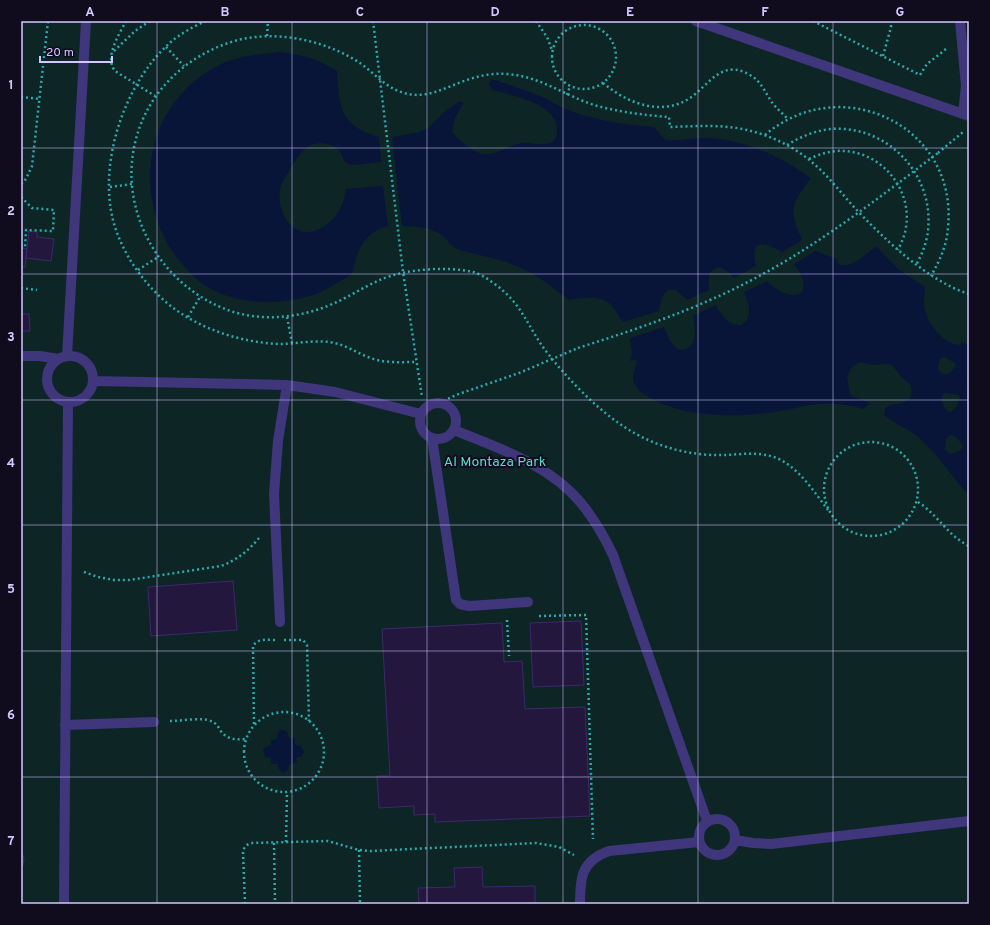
<svg xmlns="http://www.w3.org/2000/svg" width="990" height="925" font-family="Overpass,sans-serif">
	<rect width="100%" height="100%" fill="#100b1d"/>
	<path fill="#0e2526" d="M 21,21 L 969,21 L 969,904 L 21,904 Z"/>
	<path fill="#081539" fill-rule="evenodd" d="M 279,52 C 301,54 318,59 337,71 C 339,107 340,126 379,137 L 381,162 C 373,162 353,167 347,163 C 343,161 343,157 341,153 C 335,144 324,142 314,144 C 302,148 297,158 291,168 C 287,175 281,182 280,190 C 279,197 280,204 282,211 C 298,253 343,225 346,189 L 383,186 L 388,226 C 363,233 357,251 352,274 C 340,281 327,290 313,295 C 278,306 239,305 207,287 C 198,282 190,272 183,265 C 142,219 138,146 178,98 C 191,82 208,69 228,61 C 245,55 262,54 279,52 Z
		M 492,80 L 495,80 C 512,86 529,91 545,98 C 550,100 555,104 561,107 C 587,119 625,125 654,127 L 661,136 L 666,140 C 679,142 695,137 709,138 C 746,140 781,157 811,178 C 791,205 788,208 802,240 L 782,252 C 764,242 749,238 756,266 L 734,278 C 727,269 716,262 709,275 L 709,290 L 687,300 C 670,281 662,290 659,311 L 623,322 C 619,317 615,308 610,304 C 600,295 580,298 569,300 C 550,285 531,270 508,263 C 491,257 473,254 457,249 C 450,245 446,238 440,234 C 429,226 414,227 402,226 L 392,137 L 420,132 L 428,128 L 443,113 L 460,101 L 463,102 L 463,104 L 455,118 L 452,131 C 457,139 473,152 483,154 C 497,155 508,146 521,143 C 530,142 540,146 549,143 C 554,142 557,137 557,132 C 559,103 514,97 493,90 L 489,85 L 490,82 Z
		M 876,246 L 898,269 L 925,287 C 925,293 923,300 924,306 C 927,323 942,344 960,345 L 962,342 L 969,345 L 969,376 L 966,381 L 969,386 L 969,493 L 964,490 C 948,471 934,450 915,434 C 907,429 888,420 884,414 L 886,407 C 898,401 917,406 910,384 L 902,378 L 892,365 L 887,364 L 872,365 L 860,362 L 852,367 L 849,372 L 847,378 L 850,393 L 852,396 L 870,403 L 864,409 C 850,405 836,403 822,404 C 809,404 798,408 786,410 C 747,418 690,419 654,400 C 646,396 632,388 633,377 C 633,372 636,367 637,362 L 635,359 L 631,361 L 630,360 L 632,353 L 630,338 L 664,327 C 667,334 671,345 678,349 C 680,350 684,350 687,348 C 698,344 695,325 693,316 L 716,305 C 718,309 720,313 723,316 C 729,324 744,331 748,317 C 751,308 747,300 744,292 L 767,281 C 791,305 819,297 794,264 L 815,251 L 837,259 L 838,264 C 851,270 867,253 876,246 ZM 944,357 L 955,363 L 956,365 L 952,371 L 947,375 L 940,372 L 938,368 L 940,359 ZM 944,393 L 959,395 L 960,398 C 954,415 947,417 941,399 ZM 950,435 C 955,434 963,444 963,448 C 956,453 950,457 945,449 L 946,439 Z
		M 281,730 L 284,730 L 287,732 L 289,738 L 295,738 L 295,745 L 301,746 L 304,752 L 302,756 L 296,758 L 297,763 L 289,764 L 288,770 L 283,773 L 278,768 L 278,764 L 271,764 L 271,758 L 265,757 L 263,751 L 264,748 L 271,745 L 271,740 L 277,739 L 278,732 Z"/>
	<path fill="#23173e" stroke="#3c296a" d="M 29,231 L 37,232 L 37,237 L 54,239 L 51,261 L 26,258 Z
		M 21,248 L 27,249 L 25,267 L 21,267 Z
		M 21,314 L 29,314 L 30,331 L 21,331 Z
		M 233,581 L 237,630 L 151,636 L 148,587 Z
		M 581,621 L 584,685 L 533,687 L 530,623 Z
		M 502,623 L 504,662 L 522,661 L 525,709 L 585,707 L 590,816 L 435,822 L 435,814 L 414,815 L 414,806 L 379,808 L 377,776 L 390,776 L 382,629 Z
		M 21,850 L 24,858 L 23,865 L 21,867 Z
		M 482,867 L 483,887 L 535,886 L 535,904 L 419,904 L 418,888 L 455,887 L 454,868 Z"/>
	<g fill="none" stroke-linecap="round" stroke-linejoin="round">
		<path stroke="#2caaae" stroke-width="2.5" stroke-dasharray="2 3" stroke-linecap="butt" d="M 126,21 C 119,35 104,57 115,71 L 155,96
			M 206,21 C 194,26 182,33 172,41 C 126,80 98,160 113,220 C 122,255 147,289 176,310 C 206,331 242,342 278,344 C 295,344 312,340 329,342 C 347,344 360,356 377,360 C 390,363 404,362 417,362
			M 373,21 L 403,272 L 422,397
			M 536,21 L 547,37 L 552,50
			M 813,21 L 920,75 L 927,64 L 946,49
			M552 57a32 32 0 1 1 64 0a32 32 0 1 1-64 0Z
			M 267,36 L 268,21
			M 166,47 L 184,66
			M 114,51 L 135,31 L 150,21
			M 883,56 L 891,27 L 891,21
			M 603,83 C 627,103 661,117 690,98 C 709,85 722,58 750,75 C 761,81 765,92 771,101 C 776,108 782,113 788,119
			M 567,95 L 570,86
			M 21,97 L 40,99
			M 765,135 C 841,70 958,126 948,227 C 947,245 940,260 931,276
			M 787,145 C 800,137 814,131 830,129 C 889,124 938,178 927,237 C 925,247 921,256 916,265
			M 938,153 L 963,132
			M 809,159 C 820,154 832,150 844,151 C 883,153 912,190 906,227 C 905,236 901,243 898,250
			M 21,184 L 26,179 L 32,166 L 48,21
			M 110,187 L 132,184
			M 21,197 L 32,208 L 54,210 L 53,231 L 26,230 L 25,247 L 21,247
			M 138,270 L 158,257
			M 21,288 L 37,290
			M 188,317 L 200,297
			M 287,317 L 292,343
			M 439,403 L 456,395 L 519,373 L 578,348
			M824 489a47 47 0 1 1 94 0a47 47 0 1 1-94 0Z
			M 918,502 C 937,514 948,536 969,546
			M 828,510 C 815,493 801,471 781,460 C 759,449 737,456 713,455 C 680,454 647,443 620,424 C 595,407 567,378 549,355 C 527,328 524,304 493,283 C 487,278 480,274 473,272 C 447,266 406,269 382,279 C 368,285 355,293 341,300 C 309,316 272,322 237,313 C 164,292 116,213 136,139 C 149,88 192,51 242,39 C 282,31 326,41 360,63 C 374,73 386,88 404,93 C 428,100 447,86 470,79 C 482,75 494,73 507,74 C 539,76 564,95 594,105 C 618,112 644,115 669,117 L 670,127 C 697,126 725,124 751,131 C 771,136 792,146 808,159 C 825,172 838,189 852,205 C 882,237 927,281 969,294
			M 84,572 L 98,577 L 114,580 L 129,580 L 221,566 C 237,560 248,551 259,538
			M 539,616 L 586,615 L 593,839
			M 507,620 L 509,656
			M 284,640 L 303,640 L 307,645 L 309,721
			M244 752a40 40 0 1 1 80 0a40 40 0 1 1-80 0Z
			M 170,721 C 181,721 202,717 211,721 C 216,723 218,726 220,730 C 226,739 235,740 245,739
			M 254,724 L 253,646 C 258,638 267,640 275,640
			M 286,842 L 287,792
			M 274,843 L 275,904
			M 359,850 L 360,904
			M 245,904 L 243,852 C 244,847 246,845 251,843 L 328,841 L 359,850 L 370,851 L 536,843 L 559,847 L 574,855"/>
		<path stroke="#3f367c" stroke-width="10" d="M 696,21 L 969,116
			M 960,21 L 966,86 L 963,114
			M47 379a23 23 0 1 1 46 0a23 23 0 1 1-46 0Z
			M 21,356 L 40,356 L 58,359
			M 67,356 L 86,21
			M 94,381 L 287,385 L 335,392 L 421,414
			M420 421a18 18 0 1 1 36 0a18 18 0 1 1-36 0Z
			M 454,430 C 498,448 549,464 581,503 C 594,519 604,536 613,555 L 707,821
			M 432,438 L 456,600 L 460,604 L 469,606 L 528,602
			M 280,622 L 274,494 L 278,441 L 287,385
			M 65,725 L 154,722
			M699 837a18 18 0 1 1 36 0a18 18 0 1 1-36 0Z
			M 735,840 L 753,843 L 771,844 L 969,821
			M 64,904 L 68,403
			M 580,904 C 580,878 581,861 609,851 L 699,842"/>
		<path stroke="#2caaae" stroke-width="2.5" stroke-dasharray="2 3" stroke-linecap="butt" d="M 578,348 C 640,328 703,307 761,275 C 824,241 881,196 938,153"/>
	</g>
	<path fill="none" stroke="#d2c7ff" stroke-width="1" stroke-opacity="0.55" d="M 157,21 L 157,904M 292,21 L 292,904M 427,21 L 427,904M 563,21 L 563,904M 698,21 L 698,904M 833,21 L 833,904M 21,148 L 969,148M 21,274 L 969,274M 21,400 L 969,400M 21,525 L 969,525M 21,651 L 969,651M 21,777 L 969,777"/>
	<g text-anchor="middle" dominant-baseline="central" stroke-width="4" stroke-linejoin="round" paint-order="stroke">
		<g font-size="14" fill="#54dec9" stroke="#100b1d">
			<text x="495" y="462">Al Montaza Park</text>
		</g>
	</g>
	<rect width="990" height="925" fill="none" stroke="#100b1d" stroke-width="44"/>
	<path d="M40 56v6h72v-6" fill="none" stroke="#d2c7ff" stroke-width="2"/>
	<text x="46" y="56" font-size="12" fill="#d2c7ff" stroke="#100b1d" stroke-width="3" paint-order="stroke">20 m</text>
	<rect x="22" y="22" width="946" height="881" fill="none" stroke="#d2c7ff" stroke-width="1.5"/>
	<g font-size="13" text-anchor="middle" font-weight="bold" fill="#d2c7ff">
		<text x="90" y="16">A</text>
		<text x="225" y="16">B</text>
		<text x="360" y="16">C</text>
		<text x="495" y="16">D</text>
		<text x="630" y="16">E</text>
		<text x="765" y="16">F</text>
		<text x="900" y="16">G</text>
		<text x="11" y="89">1</text>
		<text x="11" y="215">2</text>
		<text x="11" y="341">3</text>
		<text x="11" y="467">4</text>
		<text x="11" y="593">5</text>
		<text x="11" y="719">6</text>
		<text x="11" y="845">7</text>
	</g>
</svg>
